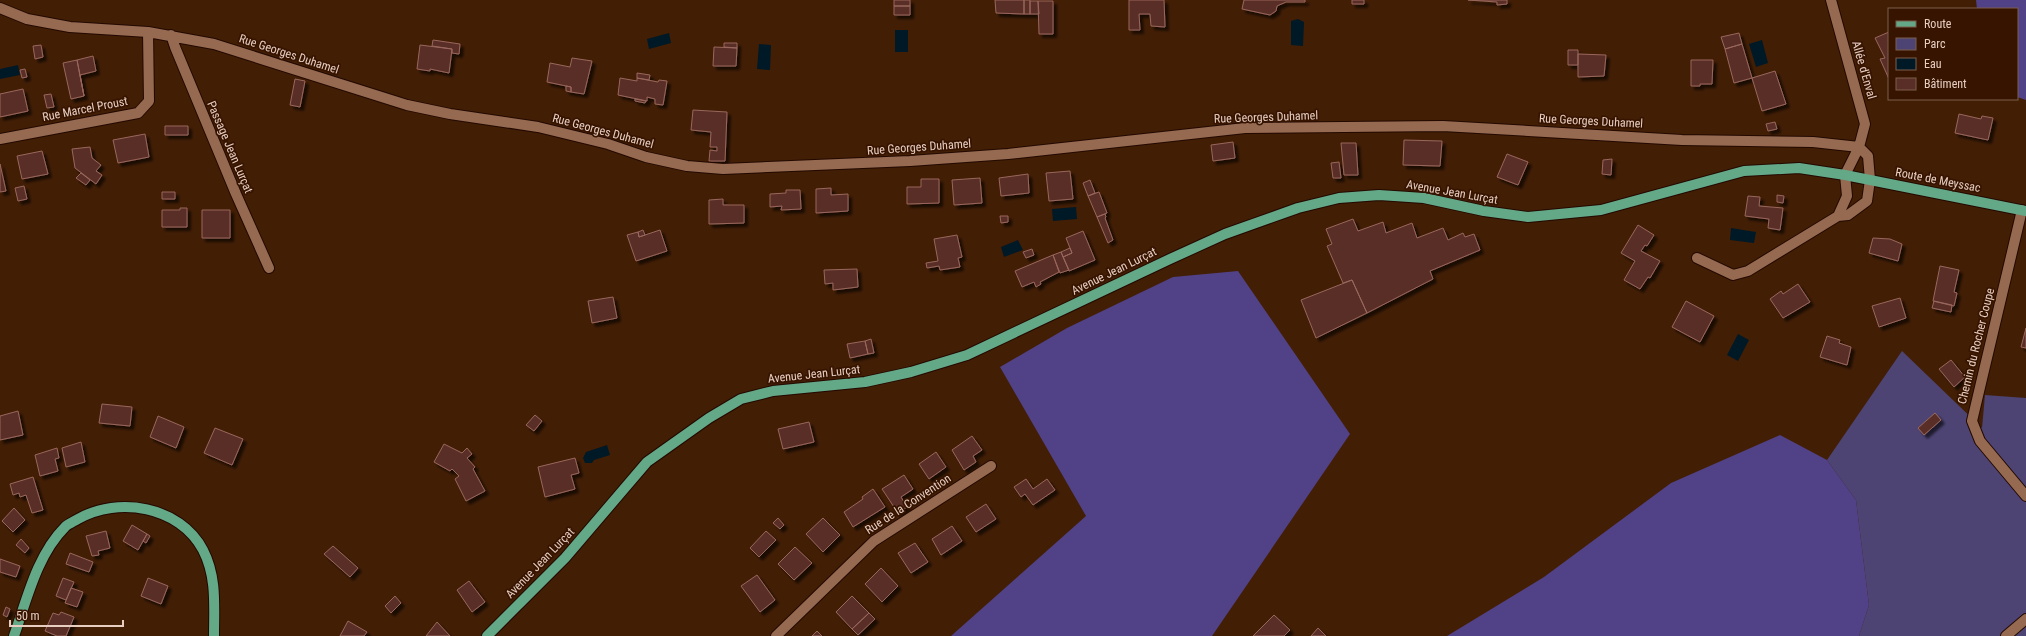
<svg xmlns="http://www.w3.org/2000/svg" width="2026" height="636" font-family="'Roboto Condensed',sans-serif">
	<defs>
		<filter id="shadow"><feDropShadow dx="3.5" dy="3.5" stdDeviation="1" flood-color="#0009"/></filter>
	</defs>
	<rect width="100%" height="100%" fill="#421e05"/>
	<path fill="#4d4473" d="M 1902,351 L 1982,428 L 1985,395 L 2026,398 L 2026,636 L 1859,636 L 1869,605 L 1856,500 L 1827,460 Z"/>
	<path fill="#514186" d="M 1976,0 L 2026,0 L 2026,100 L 2017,97 L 2017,9 L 1977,9 Z
		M 1238,271 L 1350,434 L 1212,636 L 951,636 L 1086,516 L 1000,367 L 1067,328 L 1173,277 Z
		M 1780,435 L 1827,460 L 1856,500 L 1869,605 L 1859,636 L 1447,636 L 1544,577 L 1671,483 Z"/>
	<path fill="#001926" d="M 1298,19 L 1304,22 L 1303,46 L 1291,45 L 1291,21 Z
		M 895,30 L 908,30 L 908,52 L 895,52 Z
		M 669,33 L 671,43 L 649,49 L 647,39 Z
		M 1762,40 L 1768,63 L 1756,67 L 1749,44 Z
		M 759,44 L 771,45 L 770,70 L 757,69 Z
		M 18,65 L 20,75 L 0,79 L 0,69 Z
		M 1076,207 L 1077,219 L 1053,221 L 1052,209 Z
		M 1731,228 L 1756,232 L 1754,243 L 1730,240 Z
		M 1018,240 L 1023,250 L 1004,257 L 1001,247 Z
		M 1738,334 L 1749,340 L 1738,361 L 1727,355 Z
		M 607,445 L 610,455 L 594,460 L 592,463 L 585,463 L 583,458 L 586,452 Z"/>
	<path fill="#592e26" stroke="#99675d" filter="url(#shadow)" d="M 894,0 L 910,0 L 910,6 L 894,6 Z
		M 995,0 L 1024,0 L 1024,14 L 996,13 Z
		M 1024,0 L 1030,0 L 1030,14 L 1024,14 Z
		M 1129,0 L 1164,0 L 1165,27 L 1151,26 L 1150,14 L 1139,14 L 1140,30 L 1129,30 Z
		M 1244,0 L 1305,0 L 1305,2 L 1286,2 L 1277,6 L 1276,11 L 1270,15 L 1242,9 Z
		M 1352,0 L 1364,0 L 1364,4 L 1352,4 Z
		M 1468,0 L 1507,0 L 1507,4 L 1497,5 L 1497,2 Z
		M 1030,1 L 1038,1 L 1039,14 L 1030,14 Z
		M 1038,1 L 1053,1 L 1053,34 L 1039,34 Z
		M 894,6 L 910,6 L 910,15 L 894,15 Z
		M 1889,32 L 1889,79 L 1880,59 L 1885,58 L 1875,38 Z
		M 1739,33 L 1742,44 L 1725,49 L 1721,37 Z
		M 433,40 L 460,44 L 459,54 L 452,53 L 452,49 L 432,46 Z
		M 724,43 L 737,43 L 737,48 L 724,47 Z
		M 1742,44 L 1752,78 L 1734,83 L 1725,49 Z
		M 41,45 L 43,57 L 35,59 L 33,46 Z
		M 420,45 L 452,49 L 449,73 L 430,69 L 430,71 L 417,69 Z
		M 714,47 L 737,48 L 736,66 L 713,66 Z
		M 1568,50 L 1578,50 L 1578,65 L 1568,65 Z
		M 1578,54 L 1606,55 L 1604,76 L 1578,77 Z
		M 93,56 L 96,71 L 80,75 L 84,96 L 77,60 Z
		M 572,58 L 592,61 L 584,94 L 571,92 L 571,87 L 547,82 L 550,63 L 570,67 Z
		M 77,60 L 84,96 L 71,99 L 63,63 Z
		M 1691,60 L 1713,60 L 1712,84 L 1700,84 L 1700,86 L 1691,86 Z
		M 25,69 L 27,77 L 22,78 L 20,70 Z
		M 1775,71 L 1786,104 L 1762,111 L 1752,78 Z
		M 637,73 L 650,75 L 649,80 L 637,78 Z
		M 620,78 L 637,81 L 637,78 L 658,82 L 659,80 L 667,81 L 663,105 L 655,104 L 655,99 L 647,97 L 647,101 L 618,95 Z
		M 295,79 L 305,81 L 300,107 L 290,105 Z
		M 566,86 L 571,87 L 571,92 L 566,91 Z
		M 23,89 L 28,111 L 0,117 L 0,94 Z
		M 51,94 L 54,107 L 47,108 L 44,95 Z
		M 635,99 L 646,101 L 645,103 L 635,101 Z
		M 693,110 L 727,112 L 725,161 L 709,161 L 710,150 L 717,151 L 717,147 L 710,147 L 711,132 L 691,130 Z
		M 1959,114 L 1981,119 L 1982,116 L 1993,118 L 1988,140 L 1955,133 Z
		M 1775,122 L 1777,129 L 1768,131 L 1766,124 Z
		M 165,126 L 188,126 L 188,135 L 165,135 Z
		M 145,134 L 149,157 L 118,163 L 113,140 Z
		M 1404,140 L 1442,141 L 1440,166 L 1403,165 Z
		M 1233,142 L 1235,158 L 1213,161 L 1211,145 Z
		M 1341,143 L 1356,143 L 1358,175 L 1344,175 Z
		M 90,147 L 92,158 L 101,165 L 96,171 L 102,175 L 96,184 L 75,168 L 72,149 Z
		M 42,151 L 48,174 L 22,179 L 17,156 Z
		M 1507,154 L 1528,162 L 1518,185 L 1497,177 Z
		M 1612,159 L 1611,175 L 1602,174 L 1603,160 Z
		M 1339,162 L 1341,178 L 1333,178 L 1331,163 Z
		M 0,164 L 6,191 L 0,192 Z
		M 1070,171 L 1073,199 L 1049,201 L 1046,173 Z
		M 81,173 L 90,180 L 86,185 L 76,178 Z
		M 1028,174 L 1029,193 L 1001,196 L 999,178 Z
		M 980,178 L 982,203 L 954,205 L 952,180 Z
		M 921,179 L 939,179 L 939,203 L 907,204 L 907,187 L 921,187 Z
		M 1090,180 L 1095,193 L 1088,196 L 1083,183 Z
		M 24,186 L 27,199 L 18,201 L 15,188 Z
		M 831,188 L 831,195 L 848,194 L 848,211 L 816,213 L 816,189 Z
		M 786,190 L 800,190 L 801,209 L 781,210 L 782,206 L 770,207 L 770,194 L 786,193 Z
		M 162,192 L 175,192 L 175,199 L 162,199 Z
		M 1099,192 L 1107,213 L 1097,217 L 1088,196 Z
		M 1777,195 L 1784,196 L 1783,203 L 1777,202 Z
		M 1748,196 L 1760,197 L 1759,206 L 1783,208 L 1780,230 L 1768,228 L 1769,219 L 1745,216 Z
		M 723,199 L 723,205 L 744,205 L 744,223 L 709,224 L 709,200 Z
		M 180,208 L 187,208 L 187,227 L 162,227 L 162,210 L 180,210 Z
		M 202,210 L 230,210 L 230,238 L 202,238 Z
		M 1105,214 L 1106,217 L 1105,218 L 1113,240 L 1108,243 L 1097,217 Z
		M 1000,216 L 1008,216 L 1008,222 L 1001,223 Z
		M 1353,219 L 1358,231 L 1383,222 L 1386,233 L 1412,223 L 1417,238 L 1443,228 L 1448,240 L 1463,233 L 1465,237 L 1474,234 L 1480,250 L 1430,271 L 1433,279 L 1367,313 L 1352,280 L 1343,283 L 1327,246 L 1332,244 L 1326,229 Z
		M 1638,225 L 1654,235 L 1647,246 L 1645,245 L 1641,251 L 1660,261 L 1650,278 L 1648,277 L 1640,289 L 1624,280 L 1635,261 L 1621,253 Z
		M 643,230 L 645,235 L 639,237 L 638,232 Z
		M 660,230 L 667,251 L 636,261 L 627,235 L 638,232 L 639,237 Z
		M 1083,231 L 1095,260 L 1069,271 L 1063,257 L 1072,253 L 1066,238 Z
		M 957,235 L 962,257 L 958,258 L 960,267 L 940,270 L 939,266 L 927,268 L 926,263 L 938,261 L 934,239 Z
		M 1873,238 L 1890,239 L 1902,244 L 1898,261 L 1869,253 Z
		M 1070,248 L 1072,253 L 1063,257 L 1061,252 Z
		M 1032,249 L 1034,255 L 1026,258 L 1023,252 Z
		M 1061,252 L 1069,270 L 1060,273 L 1053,255 Z
		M 1053,255 L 1059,272 L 1040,282 L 1041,284 L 1036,287 L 1034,282 L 1022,287 L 1015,271 Z
		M 1940,266 L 1959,270 L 1954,292 L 1957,293 L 1954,306 L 1933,301 Z
		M 857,269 L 858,287 L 833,290 L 833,283 L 825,284 L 824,270 Z
		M 1352,280 L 1367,313 L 1316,338 L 1301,300 Z
		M 1798,284 L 1810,302 L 1783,318 L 1770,299 L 1781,291 L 1783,294 Z
		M 613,297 L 617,318 L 592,323 L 588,301 Z
		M 1900,298 L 1906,318 L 1879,327 L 1872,306 Z
		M 1686,301 L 1714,316 L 1700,342 L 1672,327 Z
		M 1934,301 L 1952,305 L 1951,312 L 1932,308 Z
		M 2026,328 L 2026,348 L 2021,347 Z
		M 1827,336 L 1840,340 L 1839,343 L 1851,347 L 1847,365 L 1820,357 Z
		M 871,339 L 874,353 L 868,354 L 865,341 Z
		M 865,341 L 868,354 L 850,358 L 847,344 Z
		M 1951,360 L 1965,377 L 1954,387 L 1939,369 Z
		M 102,404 L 132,407 L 130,426 L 99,423 Z
		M 18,411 L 23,435 L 0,440 L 0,416 Z
		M 1935,413 L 1941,420 L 1924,435 L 1918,428 Z
		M 535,415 L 542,421 L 534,431 L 526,425 Z
		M 158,416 L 184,427 L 176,448 L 150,437 Z
		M 809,422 L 814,442 L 783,449 L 778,429 Z
		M 215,428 L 243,439 L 232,465 L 204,453 Z
		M 972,436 L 982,450 L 973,456 L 976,462 L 964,470 L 952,450 Z
		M 81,442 L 85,462 L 66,467 L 62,448 Z
		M 444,444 L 462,453 L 467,448 L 472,454 L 467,458 L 475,467 L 473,469 L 485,491 L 466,501 L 455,479 L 459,476 L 452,469 L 450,471 L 434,462 Z
		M 57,448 L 59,458 L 55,459 L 58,471 L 40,476 L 35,455 Z
		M 936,452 L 946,467 L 929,479 L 919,464 Z
		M 575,458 L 579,473 L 571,475 L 575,489 L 545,497 L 538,467 Z
		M 904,475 L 913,489 L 901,497 L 907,507 L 898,513 L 882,489 Z
		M 33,477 L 43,510 L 32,513 L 26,495 L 20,497 L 19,493 L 13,495 L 10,484 Z
		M 1026,479 L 1033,489 L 1047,479 L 1055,490 L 1033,505 L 1025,494 L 1021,497 L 1014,487 Z
		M 873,489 L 885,507 L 853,527 L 844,512 L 863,499 L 862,497 Z
		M 986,504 L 996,519 L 976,532 L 966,517 Z
		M 14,508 L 25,520 L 13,532 L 2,521 Z
		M 778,518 L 784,525 L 780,529 L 773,523 Z
		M 823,518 L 840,535 L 823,552 L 806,534 Z
		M 132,525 L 147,534 L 138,550 L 123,541 Z
		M 952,526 L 962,541 L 941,555 L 932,539 Z
		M 106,531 L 110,548 L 98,551 L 99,555 L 92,556 L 86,536 Z
		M 766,531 L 776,540 L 759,557 L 750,548 Z
		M 147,534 L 150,536 L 146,543 L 143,541 Z
		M 21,539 L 29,548 L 25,553 L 16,545 Z
		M 915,543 L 928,562 L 911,573 L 898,553 Z
		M 333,546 L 358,568 L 350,577 L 324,554 Z
		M 795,547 L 812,563 L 794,580 L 778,564 Z
		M 70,553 L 93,562 L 89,572 L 66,564 Z
		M 0,559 L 20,566 L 16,577 L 0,572 Z
		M 881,568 L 898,586 L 882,602 L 865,584 Z
		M 757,575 L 775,600 L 760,612 L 741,586 Z
		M 63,578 L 74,582 L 66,600 L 56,596 Z
		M 148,578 L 168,586 L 161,604 L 141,596 Z
		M 469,581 L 485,602 L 472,612 L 457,590 Z
		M 71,588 L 83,592 L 77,607 L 65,603 Z
		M 395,596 L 401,603 L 391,613 L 385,606 Z
		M 852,596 L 869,613 L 852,629 L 836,612 Z
		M 6,607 L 10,609 L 7,617 L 3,615 Z
		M 61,612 L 74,617 L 66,636 L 57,636 L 45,631 L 53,613 L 59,615 Z
		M 869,613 L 875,619 L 858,635 L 852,629 Z
		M 1274,615 L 1290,630 L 1284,636 L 1253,636 Z
		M 348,621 L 367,632 L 364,636 L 340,636 Z
		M 437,622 L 450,636 L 426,636 Z
		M 1318,628 L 1326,636 L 1311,636 Z
		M 817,631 L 822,636 L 812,636 Z"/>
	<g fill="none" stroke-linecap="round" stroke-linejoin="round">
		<defs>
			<path id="minor" d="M 1831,0 L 1865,124 L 1859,147 L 1845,175 L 1847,196 L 1838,216
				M 0,8 L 27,19 L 70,27 L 148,32 L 214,44 L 407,105 L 450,114 L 538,127 L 608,144 L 646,157 L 687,166 L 723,169 L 910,161 L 1008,154 L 1245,128 L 1443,126 L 1682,140 L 1813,142 L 1859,147 L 1868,156 L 1870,180 L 1867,201 L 1848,215 L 1838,216 L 1748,271 L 1733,275 L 1697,258
				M 171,35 L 175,47 L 236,194 L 269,268
				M 0,139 L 138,113 L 149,101 L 148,32
				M 2022,210 L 1972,421 L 1980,441 L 2026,496
				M 776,636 L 874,541 L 991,466
				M 2006,636 L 2026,619"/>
			<path id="major" d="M 14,636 C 27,599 37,555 65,527 C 68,524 73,522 78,519 C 118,496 180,506 203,550 C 217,577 214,606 214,636
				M 487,636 L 565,558 L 647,462 L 709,418 L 741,399 L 773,391 L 865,382 L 911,372 L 967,355 L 1170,259 L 1225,234 L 1298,208 L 1339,198 L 1379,195 L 1424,198 L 1484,211 L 1528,217 L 1601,210 L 1744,171 L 1799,168 L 1845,175 L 2026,211"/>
		</defs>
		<use href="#minor" stroke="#230900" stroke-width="12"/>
		<use href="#major" stroke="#230900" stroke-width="12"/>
		<use href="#minor" stroke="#956a51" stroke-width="10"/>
		<use href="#major" stroke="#63a887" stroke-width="10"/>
	</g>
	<g text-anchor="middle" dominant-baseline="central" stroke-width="3.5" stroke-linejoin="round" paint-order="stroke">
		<g font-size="12" fill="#e7cec1" stroke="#371400">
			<text transform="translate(289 54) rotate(18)">Rue Georges Duhamel</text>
			<text transform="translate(1864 70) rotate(74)">Allée d'Enval</text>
			<text transform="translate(85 109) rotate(-11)">Rue Marcel Proust</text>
			<text transform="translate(1266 117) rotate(-2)">Rue Georges Duhamel</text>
			<text transform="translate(1591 121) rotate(3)">Rue Georges Duhamel</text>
			<text transform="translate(603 131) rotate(15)">Rue Georges Duhamel</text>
			<text transform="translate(230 147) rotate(67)">Passage Jean Lurçat</text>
			<text transform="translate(919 147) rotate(-4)">Rue Georges Duhamel</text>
			<text transform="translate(1938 180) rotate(11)">Route de Meyssac</text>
			<text transform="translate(1452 192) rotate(10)">Avenue Jean Lurçat</text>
			<text transform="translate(1114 271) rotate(-26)">Avenue Jean Lurçat</text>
			<text transform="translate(1976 346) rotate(-76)">Chemin du Rocher Coupe</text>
			<text transform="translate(814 374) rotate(-6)">Avenue Jean Lurçat</text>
			<text transform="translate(908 504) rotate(-33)">Rue de la Convention</text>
			<text transform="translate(540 563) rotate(-46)">Avenue Jean Lurçat</text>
		</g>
	</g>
	<rect x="1888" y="8" width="130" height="92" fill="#371400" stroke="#7d5e4d"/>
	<rect x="1896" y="21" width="20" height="6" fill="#63a887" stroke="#7d5e4d"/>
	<text x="1924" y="28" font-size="12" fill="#e7cec1">Route</text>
	<rect x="1896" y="38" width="20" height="12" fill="#4d4473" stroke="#7d5e4d"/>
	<text x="1924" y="48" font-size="12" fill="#e7cec1">Parc</text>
	<rect x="1896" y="58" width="20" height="12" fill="#001926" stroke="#7d5e4d"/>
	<text x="1924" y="68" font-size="12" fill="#e7cec1">Eau</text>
	<rect x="1896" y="78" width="20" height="12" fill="#592e26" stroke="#7d5e4d"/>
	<text x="1924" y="88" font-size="12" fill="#e7cec1">Bâtiment</text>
	<path d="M10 620v6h113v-6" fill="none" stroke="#e7cec1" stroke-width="2"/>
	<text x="16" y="620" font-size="12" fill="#e7cec1" stroke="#371400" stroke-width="3" paint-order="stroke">50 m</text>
</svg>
